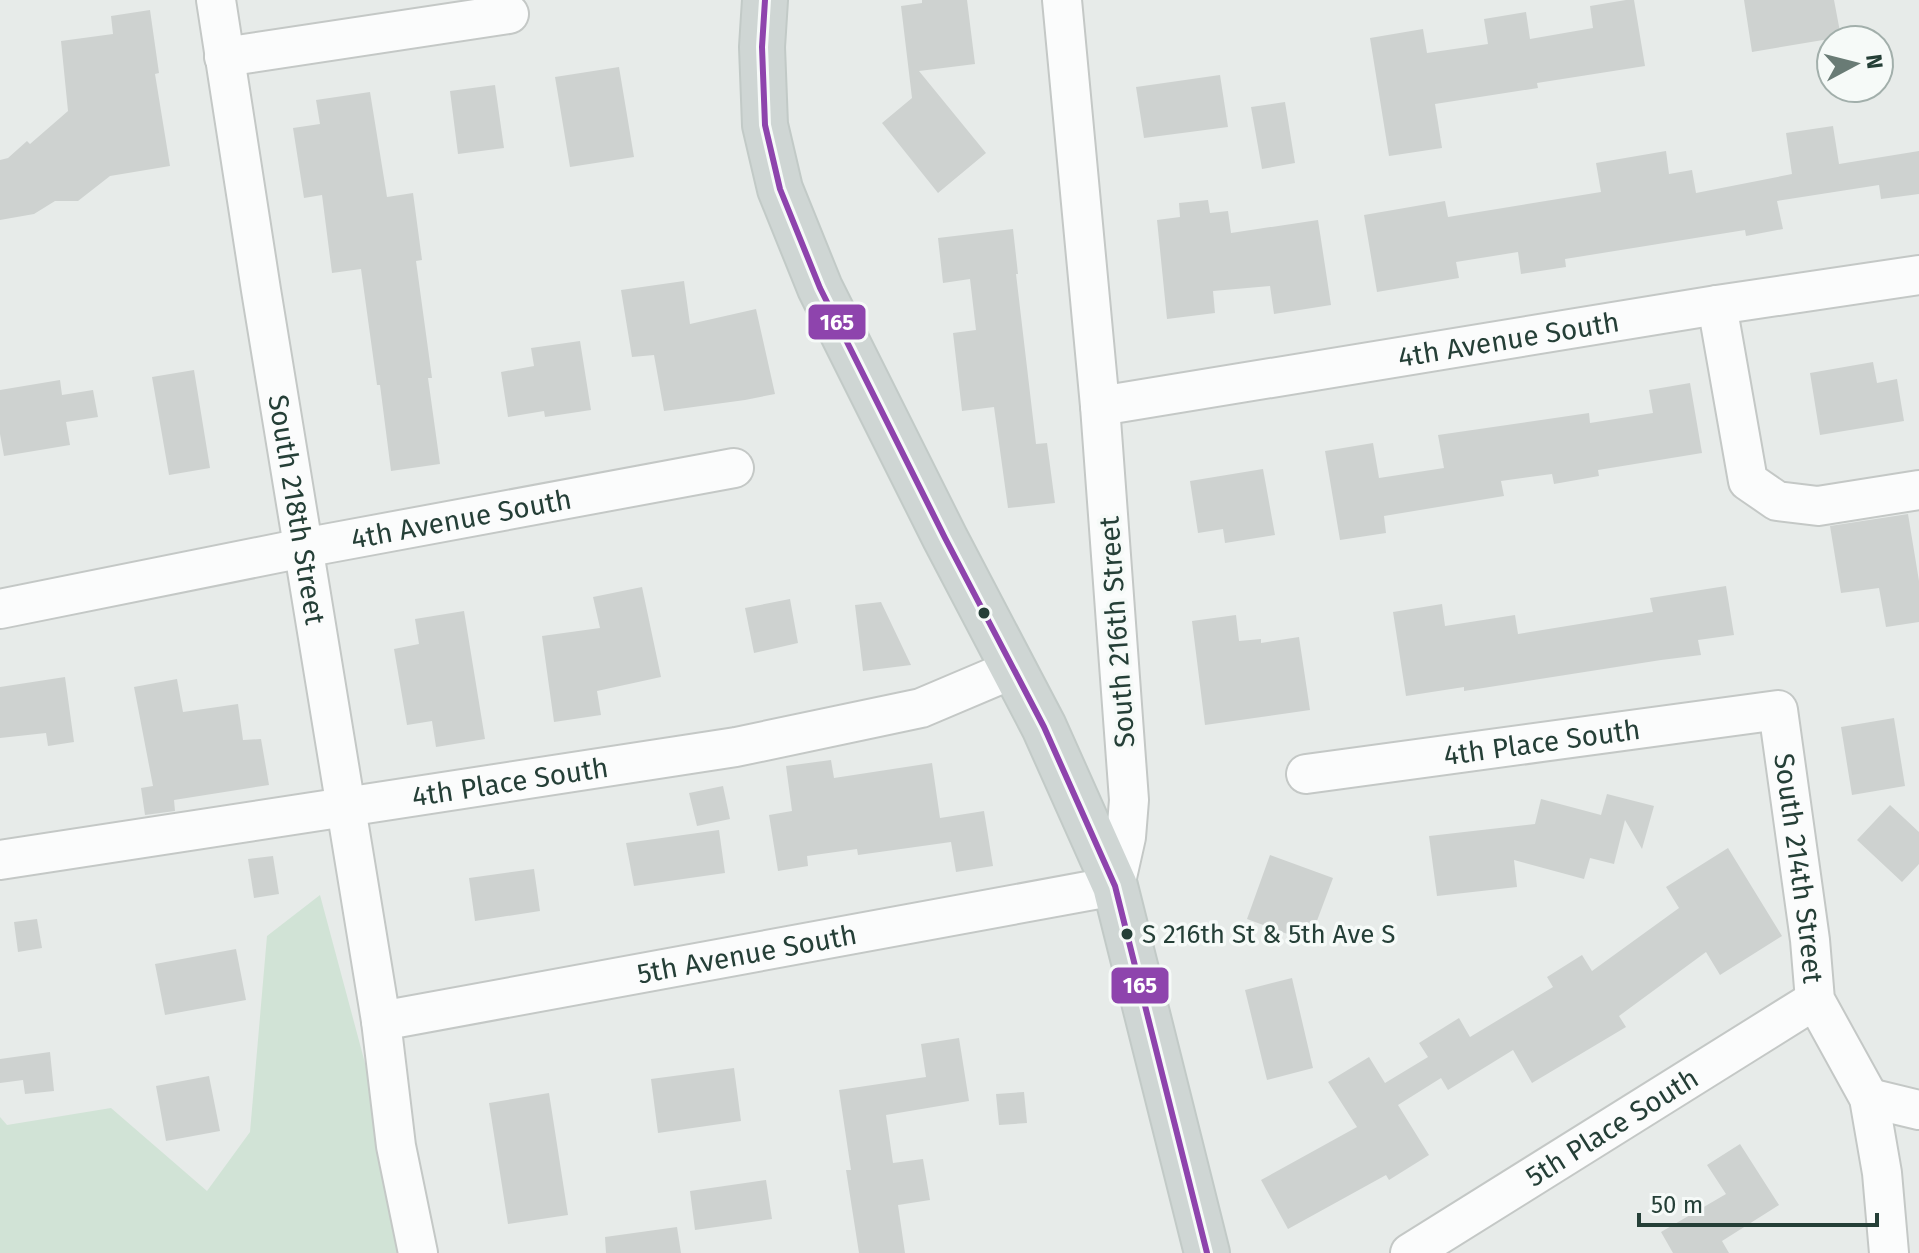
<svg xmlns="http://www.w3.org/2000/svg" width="1919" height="1253" font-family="'Fira Sans',sans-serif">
	<rect width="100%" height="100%" fill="#e7ebe9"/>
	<path fill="#d1e3d6" d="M 320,895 L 415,1250 L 419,1253 L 0,1253 L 0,1117 L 7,1125 L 111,1108 L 207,1191 L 250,1132 L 267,936 Z"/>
	<path fill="#ced2d0" d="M 922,0 L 967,0 L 975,64 L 919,71 L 986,153 L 938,193 L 882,123 L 912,98 L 901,6 L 922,3 Z
		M 1626,0 L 1634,0 L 1645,66 L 1537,83 L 1538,88 L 1435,104 L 1442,148 L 1389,156 L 1370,38 L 1423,29 L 1427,53 L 1488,44 L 1484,19 L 1526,12 L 1530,39 L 1593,28 L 1590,6 Z
		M 1744,0 L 1834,0 L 1841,37 L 1752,52 Z
		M 150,10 L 159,73 L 155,74 L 170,166 L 110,176 L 78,201 L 55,201 L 34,214 L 0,220 L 0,160 L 8,158 L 27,141 L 30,144 L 68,111 L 61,41 L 113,34 L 111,16 Z
		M 619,67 L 634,157 L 570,167 L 555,77 Z
		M 1220,75 L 1228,127 L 1144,138 L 1136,87 Z
		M 495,85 L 504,148 L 458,154 L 450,91 Z
		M 370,92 L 387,197 L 413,193 L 422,260 L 416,261 L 432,378 L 428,378 L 440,464 L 391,471 L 380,385 L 377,385 L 361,269 L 332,273 L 322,195 L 304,198 L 293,128 L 320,124 L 316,100 Z
		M 1285,102 L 1295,163 L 1262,169 L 1251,107 Z
		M 1833,126 L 1839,164 L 1919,151 L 1919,194 L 1881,199 L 1879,185 L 1777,201 L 1783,229 L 1746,236 L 1745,230 L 1565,259 L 1566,267 L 1521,274 L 1518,252 L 1456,262 L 1459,278 L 1377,292 L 1364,215 L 1445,201 L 1448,217 L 1601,192 L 1596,163 L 1666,151 L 1669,174 L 1692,170 L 1696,193 L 1792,174 L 1786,133 Z
		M 1208,200 L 1210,213 L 1228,211 L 1231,233 L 1318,220 L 1331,305 L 1274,314 L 1270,286 L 1213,291 L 1215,313 L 1167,319 L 1157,220 L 1180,217 L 1179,203 Z
		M 1013,229 L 1018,274 L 1016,274 L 1036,444 L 1047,443 L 1055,503 L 1008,508 L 994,407 L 962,411 L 953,333 L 976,330 L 970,279 L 943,283 L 938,238 Z
		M 684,281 L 690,324 L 756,309 L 775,394 L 745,400 L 664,411 L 654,355 L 632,357 L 621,290 Z
		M 580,341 L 591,410 L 545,417 L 544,411 L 508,417 L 501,372 L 534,366 L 531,348 Z
		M 1873,362 L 1877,383 L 1897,379 L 1904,421 L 1820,435 L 1810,373 Z
		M 194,370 L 210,468 L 169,475 L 152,377 Z
		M 60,380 L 62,395 L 93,390 L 98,417 L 66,422 L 70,445 L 4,456 L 0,434 L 0,390 Z
		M 1690,383 L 1702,453 L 1598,470 L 1599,476 L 1554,484 L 1552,474 L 1501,481 L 1504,496 L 1384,516 L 1386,533 L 1340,540 L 1325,451 L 1373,443 L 1379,478 L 1444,468 L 1438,435 L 1589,413 L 1590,423 L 1653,413 L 1649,390 Z
		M 1263,469 L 1275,535 L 1225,543 L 1223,529 L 1198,533 L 1190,481 Z
		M 1908,514 L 1919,581 L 1919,622 L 1886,627 L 1879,588 L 1841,593 L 1830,526 Z
		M 1726,586 L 1734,635 L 1698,640 L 1701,655 L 1661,660 L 1464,691 L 1464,687 L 1406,696 L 1393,612 L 1442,604 L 1445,626 L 1515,615 L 1518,634 L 1653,612 L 1650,598 Z
		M 642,587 L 661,677 L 597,691 L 601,715 L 554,722 L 542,636 L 600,628 L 593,597 Z
		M 790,599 L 798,643 L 754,653 L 745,608 Z
		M 881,602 L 911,665 L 863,671 L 855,605 Z
		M 464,611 L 485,739 L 436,747 L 432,721 L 407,725 L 394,649 L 419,644 L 415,619 Z
		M 1236,615 L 1239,641 L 1261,639 L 1261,643 L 1299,637 L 1310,710 L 1205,725 L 1192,621 Z
		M 65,677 L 74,742 L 48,746 L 46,733 L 0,738 L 0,687 Z
		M 177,679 L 183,712 L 238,704 L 243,740 L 261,739 L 269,785 L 174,800 L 175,811 L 145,815 L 141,788 L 153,786 L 134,687 Z
		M 1894,718 L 1905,786 L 1852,795 L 1841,727 Z
		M 831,760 L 834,778 L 932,763 L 940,818 L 984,811 L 993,866 L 956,872 L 951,842 L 858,855 L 857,849 L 807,856 L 808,866 L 778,871 L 769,815 L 792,811 L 786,766 Z
		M 723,786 L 730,819 L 697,826 L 689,793 Z
		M 1607,794 L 1654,806 L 1642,849 L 1625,820 L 1614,864 L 1590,858 L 1584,879 L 1514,860 L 1517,887 L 1437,896 L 1429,836 L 1535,824 L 1541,799 L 1601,815 Z
		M 1890,805 L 1919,832 L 1919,864 L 1902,882 L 1857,840 Z
		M 719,830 L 725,873 L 634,886 L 626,843 Z
		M 1728,848 L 1782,936 L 1720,975 L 1706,952 L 1619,1016 L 1626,1027 L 1532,1083 L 1513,1050 L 1448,1090 L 1441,1078 L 1398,1105 L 1429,1155 L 1389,1180 L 1386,1175 L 1288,1229 L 1261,1180 L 1357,1127 L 1328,1082 L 1369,1057 L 1385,1083 L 1428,1057 L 1419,1043 L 1459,1018 L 1470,1037 L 1553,987 L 1547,977 L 1582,955 L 1592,971 L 1679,908 L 1666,887 Z
		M 1270,855 L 1333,878 L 1309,942 L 1247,919 Z
		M 273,856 L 279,894 L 254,898 L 248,859 Z
		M 534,869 L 540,911 L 475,921 L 469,878 Z
		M 37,919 L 42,948 L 18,952 L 14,922 Z
		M 236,949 L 246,1000 L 165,1015 L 155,964 Z
		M 1292,978 L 1313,1068 L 1267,1080 L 1245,990 Z
		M 959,1038 L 969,1101 L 886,1115 L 893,1163 L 923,1159 L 930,1200 L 898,1205 L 905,1253 L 859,1253 L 846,1170 L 851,1170 L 839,1090 L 926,1077 L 921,1044 Z
		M 50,1052 L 54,1091 L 25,1094 L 23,1080 L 0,1083 L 0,1059 Z
		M 734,1068 L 741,1121 L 658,1133 L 651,1079 Z
		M 209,1076 L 220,1131 L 166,1141 L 156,1086 Z
		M 1024,1092 L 1027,1123 L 999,1125 L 996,1094 Z
		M 549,1093 L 568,1215 L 508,1224 L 489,1103 Z
		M 1740,1144 L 1779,1205 L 1722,1241 L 1729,1253 L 1673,1253 L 1661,1232 L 1726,1194 L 1707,1165 Z
		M 766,1180 L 772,1219 L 695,1230 L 690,1191 Z
		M 677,1227 L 681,1253 L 606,1253 L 605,1237 Z"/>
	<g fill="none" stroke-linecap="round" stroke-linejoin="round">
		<defs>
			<g id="street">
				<path id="s1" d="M 216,0 L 261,290 L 381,1021 L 396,1146 L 418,1253"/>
				<path d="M 224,57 L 509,14"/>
				<path d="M 1717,305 L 1748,481 L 1777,501 L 1818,506 L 1919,490"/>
				<path id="s2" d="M 1100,406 L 1717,305 L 1919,275"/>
				<path id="s3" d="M 0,609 L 303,548 L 734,468"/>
				<path id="s4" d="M 1306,774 L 1778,710 L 1810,940 L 1815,1000 L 1869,1098 L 1882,1173 L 1889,1253"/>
				<path id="s5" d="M 0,860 L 736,747 L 921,708 L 1013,669"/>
				<path id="s6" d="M 381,1021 L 1115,886 L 1126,837 L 1129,800 L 1100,406 L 1062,0"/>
				<path d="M 1869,1098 L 1919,1110"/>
				<path id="s7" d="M 1410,1253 L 1815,1000"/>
			</g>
			<path id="primary" d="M 765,0 L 762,47 L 765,125 L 780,189 L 820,288 L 945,538 L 1044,727 L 1115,886 L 1207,1253"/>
		</defs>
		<use href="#street" stroke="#c4c8c6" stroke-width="42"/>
		<use href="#primary" stroke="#c2cac7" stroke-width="48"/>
		<use href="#street" stroke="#fbfcfc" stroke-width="38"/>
		<use href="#primary" stroke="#cfd6d4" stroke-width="44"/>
		<defs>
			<path id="bus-1" d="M 765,0 L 762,47 L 765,125 L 780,189 L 820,288 L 945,538 L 1044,727 L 1115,886 L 1207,1253"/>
		</defs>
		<use href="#bus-1" stroke="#f6faf8" stroke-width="12"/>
		<use href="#bus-1" stroke="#8e44ad" stroke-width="6"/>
	</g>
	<g fill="#253f37" stroke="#f6faf8" stroke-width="3">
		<circle cx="984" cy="613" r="7"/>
		<circle cx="1127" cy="934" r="7"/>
	</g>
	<g text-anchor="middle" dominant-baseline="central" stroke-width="7" stroke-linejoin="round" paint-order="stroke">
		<g font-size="26" fill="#253f37" stroke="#f6faf8" text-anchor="start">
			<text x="1142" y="934">S 216th St &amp; 5th Ave S</text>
		</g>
		<g font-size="28" fill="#253f37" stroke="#f6faf8">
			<text stroke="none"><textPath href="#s2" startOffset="414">4th Avenue South</textPath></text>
			<text stroke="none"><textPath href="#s1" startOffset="516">South 218th Street</textPath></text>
			<text stroke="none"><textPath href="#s3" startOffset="470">4th Avenue South</textPath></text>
			<text transform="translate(1117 632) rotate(-94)">South 216th Street</text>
			<text stroke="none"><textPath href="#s4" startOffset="238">4th Place South</textPath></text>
			<text stroke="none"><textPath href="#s5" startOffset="516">4th Place South</textPath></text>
			<text stroke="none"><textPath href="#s4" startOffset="636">South 214th Street</textPath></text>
			<text stroke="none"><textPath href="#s6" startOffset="372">5th Avenue South</textPath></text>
			<text stroke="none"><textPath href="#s7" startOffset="238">5th Place South</textPath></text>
		</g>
	</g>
	<g stroke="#f6faf8" stroke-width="3">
		<rect x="807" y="303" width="60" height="38" rx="8" fill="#8e44ad"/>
		<rect x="1110" y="966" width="60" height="39" rx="8" fill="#8e44ad"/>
	</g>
	<g font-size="22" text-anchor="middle" font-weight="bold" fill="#fff">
		<text x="837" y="330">165</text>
		<text x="1140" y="993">165</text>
	</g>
	<g transform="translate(1855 64) rotate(83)"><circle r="38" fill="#f6faf8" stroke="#a2afab" stroke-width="2"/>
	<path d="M0-6L14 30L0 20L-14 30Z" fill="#697b75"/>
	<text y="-12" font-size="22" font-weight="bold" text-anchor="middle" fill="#253f37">N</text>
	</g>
	<path d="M1639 1213v12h238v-12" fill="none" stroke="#253f37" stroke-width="4"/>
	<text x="1651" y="1213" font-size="24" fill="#253f37" stroke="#f6faf8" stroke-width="6" paint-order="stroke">50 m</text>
</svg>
